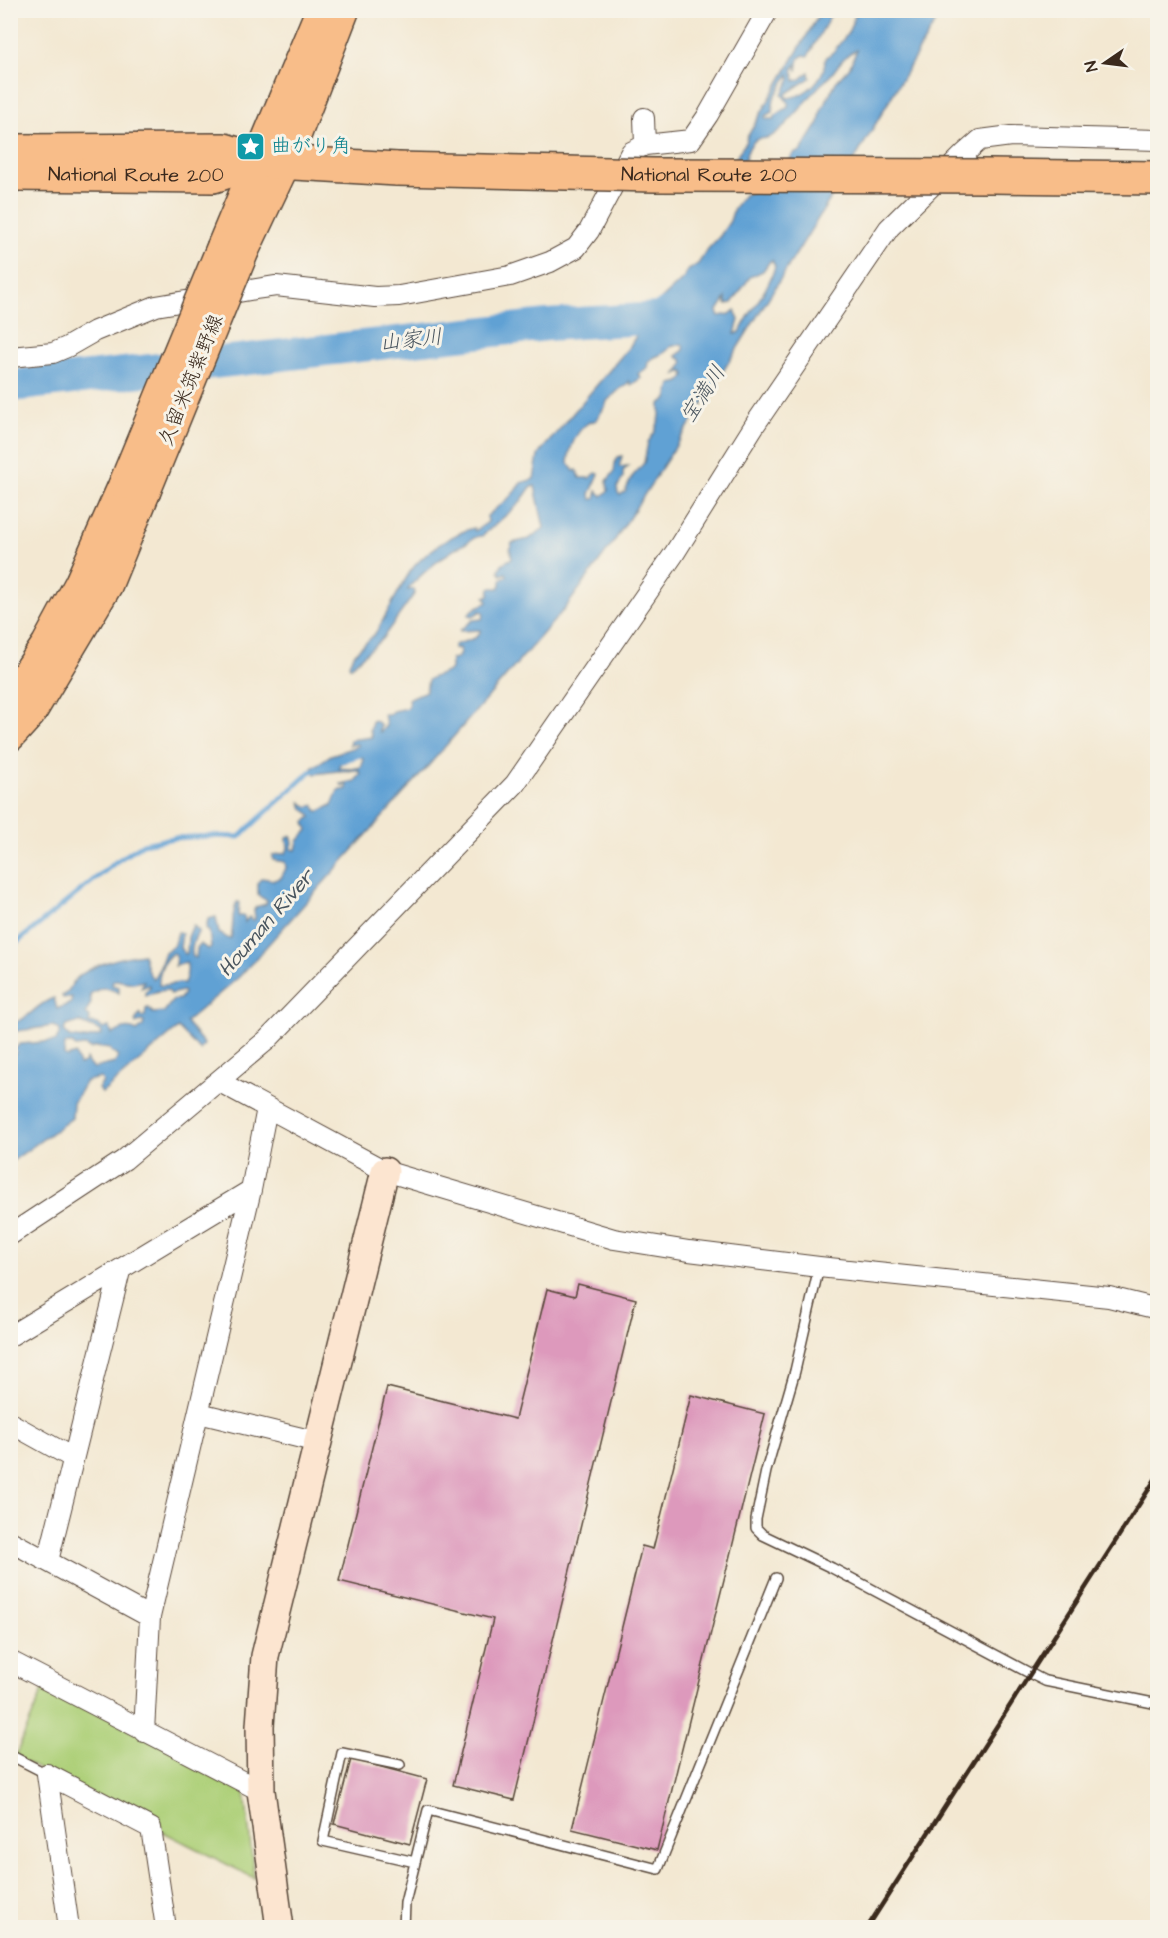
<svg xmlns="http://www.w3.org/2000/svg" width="1168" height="1938" font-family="'Architects Daughter','Klee One',sans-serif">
	<rect width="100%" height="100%" fill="#f7f3e8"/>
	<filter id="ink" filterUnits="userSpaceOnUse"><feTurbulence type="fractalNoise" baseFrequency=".0167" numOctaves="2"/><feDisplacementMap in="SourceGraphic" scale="12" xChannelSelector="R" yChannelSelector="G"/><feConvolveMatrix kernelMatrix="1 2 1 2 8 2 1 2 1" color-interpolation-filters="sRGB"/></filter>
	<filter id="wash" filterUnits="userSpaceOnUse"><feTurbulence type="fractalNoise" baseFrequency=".008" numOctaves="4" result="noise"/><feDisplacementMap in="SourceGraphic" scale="24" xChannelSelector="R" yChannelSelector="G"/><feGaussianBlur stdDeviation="1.35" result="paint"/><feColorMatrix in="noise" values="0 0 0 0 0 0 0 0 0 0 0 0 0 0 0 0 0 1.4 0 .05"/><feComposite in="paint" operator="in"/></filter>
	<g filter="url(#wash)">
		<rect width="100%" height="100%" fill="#f3e8d2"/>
		<path fill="#aed079" stroke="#747d4c" stroke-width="1.5" d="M 47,1680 L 244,1782 L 254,1878 L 15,1757 Z"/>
		<path fill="#61a1d4" stroke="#4e6679" stroke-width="1.5" fill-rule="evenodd" d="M 821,11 L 833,11 L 808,56 L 804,55 L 799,58 L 797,72 L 796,64 L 793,69 L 795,81 L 801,79 L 809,72 L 810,78 L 786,94 L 787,98 C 801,97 817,86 823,71 C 825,66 824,63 826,58 L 834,51 L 848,33 L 857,11 L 942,11 L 852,164 L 692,421 L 613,543 L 566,607 L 423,772 L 239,977 L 186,1022 L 204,1044 L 200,1050 L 178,1028 L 102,1093 L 98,1089 L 103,1082 L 101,1078 L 86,1081 L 73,1103 L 72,1118 L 11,1162 L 10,1056 L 16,1053 L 15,1049 L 20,1044 L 56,1041 L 60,1032 L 59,1029 L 53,1026 L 11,1032 L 11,1023 C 30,1020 35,1004 54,998 L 57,1009 L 71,1003 L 72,997 L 63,998 L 62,996 C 73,989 68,987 76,979 C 90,965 123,956 143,954 L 148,972 L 153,979 L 159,969 L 165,952 L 174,945 L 178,932 L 182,934 L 180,948 L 185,954 L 187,953 L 188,937 L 193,925 L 199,931 C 195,936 190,948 193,957 L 196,958 L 197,948 L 200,944 L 208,949 L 211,947 L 209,931 L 206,929 L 208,919 L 216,917 L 219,933 L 229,939 L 231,938 C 234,925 231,914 237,902 L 239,902 L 238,916 L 244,916 L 245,922 L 249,917 L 253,920 L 255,919 L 254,910 L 256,907 L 266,904 L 267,901 L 258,895 L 258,882 L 262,878 L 274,880 L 281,878 L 286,868 L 285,862 L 273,860 L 272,857 L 273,855 L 286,853 L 288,848 L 287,838 L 291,835 L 293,843 L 291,849 L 296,850 L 298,841 L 308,830 L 305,822 L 311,817 L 310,814 L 303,809 L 301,802 L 308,807 L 314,805 L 317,811 L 320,811 L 332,805 L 338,791 L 347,789 L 347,785 L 342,786 L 341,784 L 355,781 L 361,774 L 359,771 L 338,771 L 315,774 L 312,768 L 331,755 L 358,746 L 357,744 L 349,745 L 350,740 L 372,737 L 370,730 L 372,721 L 374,720 L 381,725 L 379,730 L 380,732 L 386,726 L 384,714 L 389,714 L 393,711 L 407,708 L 409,704 L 408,699 L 426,691 L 428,680 C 436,674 445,675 451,669 L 451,659 L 457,658 L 460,654 L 459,648 L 454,649 L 454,645 L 475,638 L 480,633 L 480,630 L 460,631 L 460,630 L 473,620 L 482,619 L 484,613 L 481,611 L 473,616 L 469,615 L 469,613 L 477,607 L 487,603 L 488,601 L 485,597 L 489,595 L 490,588 L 499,588 L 501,584 L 501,580 L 507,576 L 506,573 L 501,575 L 499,570 L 502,564 L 512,558 L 510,549 L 512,543 L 529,539 L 544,528 L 535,486 L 531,487 L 519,504 L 482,536 C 474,536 472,540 466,543 C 444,554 427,569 410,586 L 408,590 L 414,589 L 415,593 L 382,639 L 350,667 L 349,664 C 355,647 370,643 378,629 C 389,610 398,591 410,572 C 422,554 453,533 474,528 L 475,531 L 488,522 L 487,516 L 511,496 L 521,483 L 534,479 L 538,456 L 541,451 L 630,346 L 654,306 L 683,279 L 687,271 L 698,264 L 708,249 L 720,236 L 730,221 L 734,208 L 744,195 L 756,189 L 788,164 L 793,154 L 801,151 L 819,123 L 821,111 L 836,82 L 849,68 L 857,50 C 842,54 836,72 825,81 C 815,89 809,99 800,109 C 792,118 781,131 770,137 C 766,139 760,138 756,140 C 750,143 746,154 745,160 L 736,163 L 737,155 L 747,141 L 746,139 ZM 789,74 L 790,80 L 782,95 L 788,102 L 788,107 L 775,116 L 774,119 L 766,119 L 765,116 L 772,112 L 774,98 ZM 772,260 L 775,266 C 769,290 750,310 740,332 L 735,334 L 739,320 L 735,310 L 730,314 L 719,316 L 717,312 L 726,298 L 726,304 L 732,303 L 750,277 L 763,271 L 770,261 ZM 681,344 L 683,345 L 684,350 L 676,356 L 682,360 L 683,364 L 676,374 L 683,371 L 685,375 L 680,382 L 671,384 L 667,399 L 660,404 L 660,417 L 655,432 L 648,442 L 644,463 L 632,477 L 625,492 L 620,495 L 618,493 L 617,488 L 623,477 L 623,471 L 628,466 L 619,467 L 622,456 L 618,457 L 615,463 L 614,472 L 607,481 L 608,491 L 602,496 L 597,491 L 595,499 L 591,499 L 590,494 L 599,474 L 596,473 L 590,478 L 580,478 L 577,470 L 574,471 L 568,463 C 569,449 576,431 588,423 C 591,422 594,421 597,420 C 599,412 606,409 607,401 L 621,388 L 626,386 L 629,381 L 631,385 L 641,378 L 638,374 L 647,368 L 648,362 C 654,355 665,356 670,347 ZM 355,755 L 360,756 L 364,760 L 361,767 L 352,769 L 339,768 L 340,763 L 346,762 L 348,757 ZM 173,953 L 176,955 L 175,966 L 186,962 C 189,969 187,976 184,983 C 176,982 168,986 159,985 C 158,973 163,959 173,953 ZM 116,980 L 133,983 L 144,981 L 141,988 L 149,985 L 150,987 L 145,992 L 145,996 L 158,991 L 168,990 L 170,994 L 183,991 L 184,993 L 180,999 L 173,1000 L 164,1012 L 153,1013 L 148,1008 L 146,1009 L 145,1016 L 141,1017 L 140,1014 L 135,1021 L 136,1024 L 141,1021 L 144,1022 L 143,1026 L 137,1031 C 127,1025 120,1031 112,1034 L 109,1027 L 103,1029 L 98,1024 L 89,1023 L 90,1018 L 86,1013 L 91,1003 L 90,994 C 105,985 105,987 119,993 L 119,987 L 112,985 L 113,981 ZM 79,1022 L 101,1031 L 102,1035 L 85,1039 L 69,1037 L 64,1030 L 66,1026 ZM 65,1044 L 73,1044 L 75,1047 L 85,1046 L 90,1049 L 96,1047 L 110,1049 L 112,1052 L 118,1057 L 115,1063 L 94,1068 L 90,1066 L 86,1059 L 84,1063 L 79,1065 L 75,1054 L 67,1057 L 64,1055 Z"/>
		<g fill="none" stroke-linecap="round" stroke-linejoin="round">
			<path stroke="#61a1d4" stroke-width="5" d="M 341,761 L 363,754
				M 10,948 L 117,861 L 143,844 L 174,838 L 215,836 L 239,837 L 310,772 L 318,769"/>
			<path stroke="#61a1d4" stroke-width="32" d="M 10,386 L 547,325 L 660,318 L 685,304"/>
		</g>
		<g id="blocks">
			<path fill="#dd99bc" d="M 578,1284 L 636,1299 L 514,1800 L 453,1785 L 493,1619 L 339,1581 L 387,1387 L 515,1419 L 547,1289 L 575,1296 Z
				M 691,1395 L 765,1414 L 657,1850 L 572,1829 L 642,1546 L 653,1549 Z
				M 351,1759 L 427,1779 L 410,1844 L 334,1824 Z"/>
		</g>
	</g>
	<g filter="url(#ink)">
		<use href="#blocks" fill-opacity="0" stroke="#574639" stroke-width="1.5"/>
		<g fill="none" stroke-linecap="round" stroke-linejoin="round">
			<defs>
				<path id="lane" d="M 819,1267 L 795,1371 L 766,1471 L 756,1519 L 756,1528 L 763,1535 L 832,1568 L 1037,1677 L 1045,1681 L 1158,1704
					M 10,1755 L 47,1774
					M 400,1765 L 342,1753 L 323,1841 L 415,1862
					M 404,1928 L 405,1903 L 428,1810 L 658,1869 L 776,1578"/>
				<path id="street" d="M 644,118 L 645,145
					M 10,357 L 53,353 L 67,347 L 95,331 L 156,306 L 256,289 L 276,286 L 375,297 L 399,296 L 510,276 L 550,262 L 576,248 L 589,231 L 631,152 L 645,145 L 691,140 L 708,115 L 768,10
					M 218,1081 L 385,1171 L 614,1239 L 689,1251 L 819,1267 L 1109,1297 L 1158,1309
					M 10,1235 L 124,1160 L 267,1040 L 515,784 L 674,554 L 756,423 L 889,228 L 964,154 L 980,140 L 1011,136 L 1158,140
					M 10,1336 L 251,1190
					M 199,1413 L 318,1442
					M 10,1423 L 73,1458
					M 10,1541 L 150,1617
					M 48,1561 L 120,1271
					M 10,1661 L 261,1791
					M 144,1732 L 150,1617 L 251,1190 L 267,1108
					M 47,1774 L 151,1828 L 166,1928
					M 47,1774 L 69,1928"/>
				<path id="secondary" d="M 280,1928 L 261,1791 L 260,1726 L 265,1656 L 385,1171"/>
				<path id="primary" d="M 222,247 L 321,10
					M 244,250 L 285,163 L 344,10
					M 10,699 L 47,644 L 80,583 L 124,484
					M 10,736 L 30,714 L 107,585 L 145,492"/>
				<g id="highway">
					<path d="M 10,151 L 224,150 L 260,161 L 397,169"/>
					<path id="s1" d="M 10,174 L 213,176 L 260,161"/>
				</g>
			</defs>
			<use href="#lane" stroke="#574639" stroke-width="12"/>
			<use href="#street" stroke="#574639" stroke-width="22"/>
			<use href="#secondary" stroke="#574639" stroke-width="30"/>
			<use href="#primary" stroke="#574639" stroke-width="33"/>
			<use href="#highway" stroke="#574639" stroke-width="36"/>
			<use href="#lane" stroke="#fff" stroke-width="9"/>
			<use href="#street" stroke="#fff" stroke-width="20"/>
			<use href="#secondary" stroke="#fce5d0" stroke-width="27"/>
			<use href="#primary" stroke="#f8bd89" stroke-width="30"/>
			<use href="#highway" stroke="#f8bd89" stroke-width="33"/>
			<path stroke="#3b2a1e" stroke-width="4.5" d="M 867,1928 L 1158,1475"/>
			<defs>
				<path id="primary-bridge" d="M 124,484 L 222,247
					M 145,492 L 244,250"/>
				<g id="highway-bridge">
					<path id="s2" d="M 397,169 L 653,175 L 991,176 L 1158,178"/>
				</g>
			</defs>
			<use href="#primary-bridge" stroke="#574639" stroke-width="33" stroke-linecap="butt"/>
			<use href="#highway-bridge" stroke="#574639" stroke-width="36" stroke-linecap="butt"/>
			<use href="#primary-bridge" stroke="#f8bd89" stroke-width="30"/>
			<use href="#highway-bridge" stroke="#f8bd89" stroke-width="33"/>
		</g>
	</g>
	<defs>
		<symbol id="sight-square" viewBox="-11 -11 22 22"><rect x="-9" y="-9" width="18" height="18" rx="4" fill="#0f9aa8" stroke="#f7f3e8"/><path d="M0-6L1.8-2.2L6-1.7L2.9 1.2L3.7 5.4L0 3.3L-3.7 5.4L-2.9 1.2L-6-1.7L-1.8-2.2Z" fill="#fff"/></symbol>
	</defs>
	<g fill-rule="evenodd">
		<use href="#sight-square" x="234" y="130" width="33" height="33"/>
	</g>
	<g text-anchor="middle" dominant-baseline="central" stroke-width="6" stroke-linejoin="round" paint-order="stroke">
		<g font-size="20" fill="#0d838f" stroke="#f7f3e8" text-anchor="start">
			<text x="271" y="146">曲がり角</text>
		</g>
		<g font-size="20" fill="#3b2a1e" stroke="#f7f3e8">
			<text stroke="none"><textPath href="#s1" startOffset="126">National Route 200</textPath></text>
			<text stroke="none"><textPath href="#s2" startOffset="312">National Route 200</textPath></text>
			<text transform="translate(191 380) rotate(-68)">久留米筑紫野線</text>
		</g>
		<g font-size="21" font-style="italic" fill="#48545e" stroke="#f7f3e8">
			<text transform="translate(411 340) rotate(-6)">山家川</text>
			<text transform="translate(703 394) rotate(-57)">宝満川</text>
			<text transform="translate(266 923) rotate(-49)">Houman River</text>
		</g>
	</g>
	<rect width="1168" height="1938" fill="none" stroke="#f7f3e8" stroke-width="36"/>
	<g transform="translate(1105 63) rotate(256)" stroke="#f7f3e8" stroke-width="4.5" paint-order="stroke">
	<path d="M0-4.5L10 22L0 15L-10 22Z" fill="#3b2a1e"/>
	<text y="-9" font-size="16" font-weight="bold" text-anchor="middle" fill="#3b2a1e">N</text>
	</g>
</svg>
